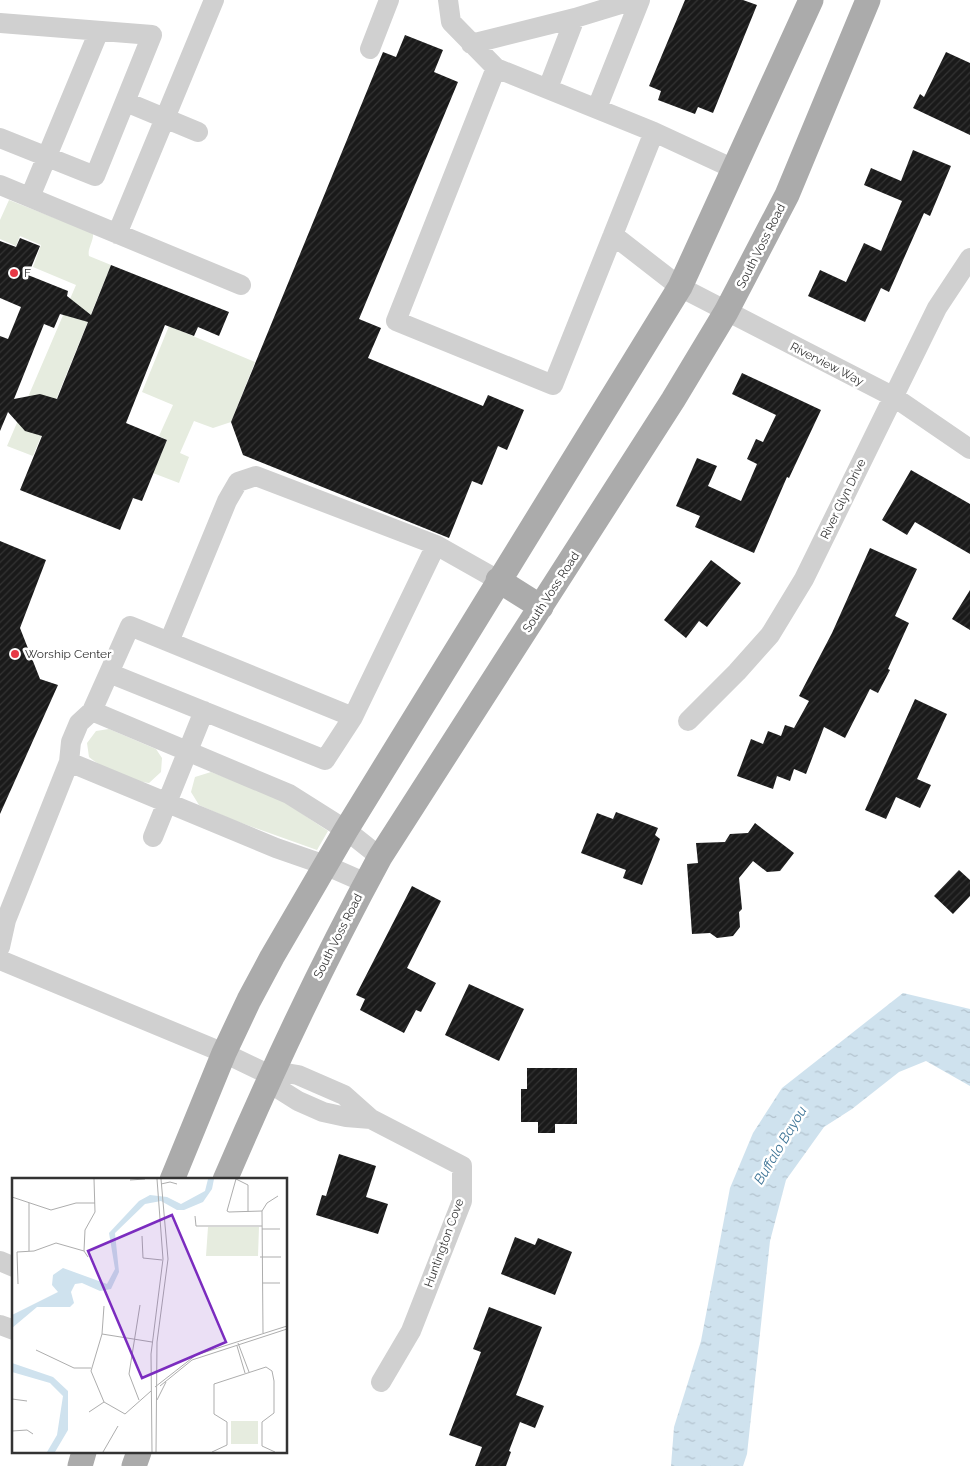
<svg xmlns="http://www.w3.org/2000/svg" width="970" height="1466" font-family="Raleway,sans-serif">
	<defs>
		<pattern id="water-ripples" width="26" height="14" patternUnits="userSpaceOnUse" patternTransform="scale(1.25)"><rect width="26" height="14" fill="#cfe2ee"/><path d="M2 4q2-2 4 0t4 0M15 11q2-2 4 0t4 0" fill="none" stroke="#b2c2cd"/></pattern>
		<pattern id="building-hatch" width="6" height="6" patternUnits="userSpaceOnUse" patternTransform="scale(1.25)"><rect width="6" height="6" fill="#1a1a1a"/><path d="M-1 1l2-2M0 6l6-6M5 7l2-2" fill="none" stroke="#333"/></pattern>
	</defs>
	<rect width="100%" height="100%" fill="#fff"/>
	<path fill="#e6ecdf" d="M 9,200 L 93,233 C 94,241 87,249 89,256 L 111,265 L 33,456 L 7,446 L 76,285 L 33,267 L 41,245 L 20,236 L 16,246 L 0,239 L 0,220 Z
		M 169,326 L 255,362 L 231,422 L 213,428 L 194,421 L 180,453 L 189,457 L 179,483 L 153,473 L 167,440 L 159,436 L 173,405 L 142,392 Z
		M 109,729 L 156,749 L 162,758 L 161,772 L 149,783 C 130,781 103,769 89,757 L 87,743 L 96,731 Z
		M 211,772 L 280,799 L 328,831 L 317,850 L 233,820 L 199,805 L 191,792 L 195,777 Z"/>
	<path fill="url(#water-ripples)" d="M 903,993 L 970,1009 L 970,1086 L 926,1061 L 899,1072 L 852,1109 L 824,1127 L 786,1180 L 770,1241 L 747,1454 L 743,1466 L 671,1466 L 674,1427 L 701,1341 L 730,1188 L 753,1133 L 782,1088 Z"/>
	<path fill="url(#building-hatch)" fill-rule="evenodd" d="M 685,0 L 743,0 L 757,5 L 713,113 L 698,107 L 695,114 L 658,100 L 661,91 L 649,86 Z
		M 405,35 L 443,50 L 434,72 L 458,82 L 359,319 L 381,328 L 368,358 L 483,406 L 488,395 L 524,410 L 507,450 L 498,446 L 482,485 L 472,481 L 449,538 L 243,455 L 231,422 L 383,52 L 396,57 Z
		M 946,52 L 970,63 L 970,135 L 913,108 L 920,94 L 924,97 Z
		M 913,150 L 951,166 L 930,216 L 924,213 L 889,292 L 881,288 L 865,322 L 808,296 L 820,270 L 846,282 L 864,243 L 881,251 L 902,201 L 864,185 L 871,168 L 901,181 Z
		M 20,238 L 40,246 L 28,275 L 68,291 L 67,296 L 91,315 L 111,265 L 229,312 L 219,336 L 198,327 L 194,336 L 165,325 L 126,423 L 167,440 L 142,501 L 133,498 L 120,530 L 20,490 L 42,436 L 25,431 L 8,412 L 0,431 L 0,336 L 8,339 L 21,307 L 0,298 L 0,241 L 16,247 ZM 60,314 L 88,322 L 57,399 L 40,394 L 14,399 L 44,324 L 54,328 Z
		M 742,373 L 821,410 L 789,478 L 787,477 L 754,553 L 695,527 L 700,516 L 676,506 L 697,458 L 717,466 L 708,486 L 741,501 L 757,464 L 747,459 L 756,439 L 763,442 L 776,415 L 732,394 Z
		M 911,470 L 970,504 L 970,554 L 915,522 L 907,535 L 882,520 Z
		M 0,541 L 46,560 L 20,628 L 40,679 L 58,685 L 0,814 Z
		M 870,548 L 917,569 L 895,616 L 909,623 L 888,669 L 890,670 L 878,693 L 870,689 L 845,738 L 824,727 L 806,774 L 794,769 L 790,781 L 777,776 L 773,789 L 737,776 L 751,739 L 763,744 L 768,731 L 781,736 L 785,725 L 794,728 L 809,701 L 799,696 L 832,633 Z
		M 711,560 L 741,583 L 707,627 L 699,621 L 686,638 L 664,620 Z
		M 970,590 L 970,630 L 952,619 Z
		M 915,699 L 947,714 L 917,779 L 931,785 L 920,808 L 896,797 L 886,819 L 865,810 Z
		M 616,812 L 658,828 L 655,835 L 660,839 L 642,885 L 623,878 L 626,870 L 581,853 L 597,813 L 613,819 Z
		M 755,823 L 794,853 L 780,871 L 767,872 L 753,861 L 739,878 L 742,909 L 739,912 L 740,927 L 733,936 L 717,938 L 710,933 L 692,934 L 687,864 L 698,863 L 696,843 L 725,842 L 730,834 L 748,833 Z
		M 959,870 L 970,880 L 970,896 L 953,914 L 934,896 Z
		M 412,886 L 441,901 L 407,968 L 436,983 L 421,1012 L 416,1010 L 404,1033 L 360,1010 L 365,999 L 356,995 Z
		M 469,984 L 524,1009 L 499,1061 L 445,1035 Z
		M 527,1068 L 577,1068 L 577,1124 L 555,1124 L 555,1133 L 538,1133 L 538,1122 L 521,1122 L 521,1089 L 527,1089 Z
		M 339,1154 L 376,1166 L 366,1197 L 388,1204 L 378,1234 L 316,1215 L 322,1195 L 326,1196 Z
		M 515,1237 L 535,1245 L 538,1238 L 572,1252 L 555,1295 L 501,1274 Z
		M 489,1307 L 542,1327 L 516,1395 L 544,1406 L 535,1428 L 520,1422 L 509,1451 L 511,1452 L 506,1466 L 475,1466 L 482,1447 L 449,1435 L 481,1352 L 473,1349 Z"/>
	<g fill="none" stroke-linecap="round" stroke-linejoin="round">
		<path stroke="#d0d0d0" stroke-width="20" d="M 448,0 L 451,22 L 496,68 L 654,132 L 734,169
			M 0,23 L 152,35 L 95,176 L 0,138
			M 471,44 L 575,18 L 634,0
			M 370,49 L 389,0
			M 496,68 L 396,321 L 553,385 L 654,132
			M 548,88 L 575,18
			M 126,102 L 198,132
			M 597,108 L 640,0
			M 0,185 L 241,285
			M 30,197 L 99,31
			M 117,234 L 214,0
			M 613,235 L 680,287 L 894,397 L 970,449
			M 169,642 L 227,501 L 238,482 L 256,476 L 436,545 L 498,580
			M 109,673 L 325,760 L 353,717 L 436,545
			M 92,711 L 289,794 L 346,830 L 380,857
			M 688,721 L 737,672 L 770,635 L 804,579 L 937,308 L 970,258
			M 69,762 L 276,848 L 325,865 L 366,883
			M 153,837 L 204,711
			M 0,947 L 6,920 L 69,762 L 71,742 L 79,723 L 92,711 L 130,626 L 353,717
			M 0,960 L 224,1053 L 270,1075 L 286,1073 L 298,1075 L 344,1095 L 371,1119 L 462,1166 L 462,1201 L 411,1331 L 381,1382
			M 270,1075 L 279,1089 L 298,1101 L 323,1112 L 346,1117 L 371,1119
			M 0,1261 L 14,1267
			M 0,1325 L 14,1330"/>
		<path stroke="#ababab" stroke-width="25" d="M 498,580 L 541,607
			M 172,1180 L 224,1053 L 249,1000 L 272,957 L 346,830 L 680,287 L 811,0
			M 225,1180 C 272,1070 323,962 380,857 L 673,400 L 726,312 L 787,195 L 868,0
			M 80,1466 L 84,1452
			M 134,1466 L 139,1452"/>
	</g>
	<g fill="#e63946" stroke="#fff" stroke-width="2">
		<circle cx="14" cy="273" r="5"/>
		<circle cx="15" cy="654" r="5"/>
	</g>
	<g text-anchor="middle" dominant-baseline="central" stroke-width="5" stroke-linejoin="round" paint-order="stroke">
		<g font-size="12" fill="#333" stroke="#fff">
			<text transform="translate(761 246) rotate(-63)">South Voss Road</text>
			<text transform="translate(827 364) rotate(27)">Riverview Way</text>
			<text transform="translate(843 499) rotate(-64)">River Glyn Drive</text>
			<text transform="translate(551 592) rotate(-57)">South Voss Road</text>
			<text transform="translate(338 936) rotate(-63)">South Voss Road</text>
			<text transform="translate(444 1243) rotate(-70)">Huntington Cove</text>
		</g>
		<g font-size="12" fill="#333" stroke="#fff" text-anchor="start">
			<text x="24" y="273">F</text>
			<text x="25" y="654">Worship Center</text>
		</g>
		<g font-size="14" font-style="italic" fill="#3f7597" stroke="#fff">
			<text transform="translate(780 1145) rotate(-59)">Buffalo Bayou</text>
		</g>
	</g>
	<g transform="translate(12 1178)">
		<rect width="275" height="275" fill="#fff"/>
		<path d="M 196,49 L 247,49 L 246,78 L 194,78 ZM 219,243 L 246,243 L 246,266 L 219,266 Z" fill="#e6ecdf"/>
		<path d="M 196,1 L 202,1 L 200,11 L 191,24 L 172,32 L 165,32 L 149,23 L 133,26 L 103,55 L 107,94 L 99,111 L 88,113 L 70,105 L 63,106 L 59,114 L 62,125 L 58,129 L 25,129 L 0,150 L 0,137 L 46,114 L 40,107 L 41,97 L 51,90 L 95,106 L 103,91 L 97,55 L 127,23 L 138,17 L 155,19 L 169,26 L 193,13 ZM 0,185 L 41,199 L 56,213 L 56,252 L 43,274 L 35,274 L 45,257 L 51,218 L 38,205 L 0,194 Z" fill="#cfe2ee"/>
		<path fill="none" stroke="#adadad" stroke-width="1" d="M 118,2 L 133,1M 149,6 L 158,4 L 165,6M 0,19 L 39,32 L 64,25 L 83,25M 17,25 L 17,73M 236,34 L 236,7 L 224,1 L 215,33 L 217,34 L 250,33M 183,38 L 184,48 L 250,48M 250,51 L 268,51M 130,58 L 131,80 L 150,82M 72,73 L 73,52 L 83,34 L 82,1M 248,79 L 269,79M 250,105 L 268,105M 6,106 L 5,74 L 22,73 L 44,65 L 72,73 L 76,79M 92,128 L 90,156 L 79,193 L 92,224 L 113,236 L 139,213M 251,155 L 250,33 L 255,25 L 266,18M 90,156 L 140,164M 226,165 L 237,194M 225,168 L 233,195M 24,172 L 62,190 L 79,190M 148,208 L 180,182 L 275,151M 143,209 L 184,177 L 275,148M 0,221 L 15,223M 127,222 L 117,196 L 128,127M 145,222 L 154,204M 77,234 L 92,224M 0,253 L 15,252 L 21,256M 91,274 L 106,248M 140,274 L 139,176 L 151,81 L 145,1M 144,274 L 145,164 L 156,81 L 149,1M 200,274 L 215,267 L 215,244 L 202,236 L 202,206 L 254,189 L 260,193 L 262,203 L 262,235 L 250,244 L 250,268 L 263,274"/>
		<path fill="#7b2cbf" fill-opacity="0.15" stroke="#7b2cbf" stroke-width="2.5" d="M 160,37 L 214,164 L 130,200 L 76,73 Z"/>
		<rect width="275" height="275" fill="none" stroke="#333" stroke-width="2.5"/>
	</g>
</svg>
